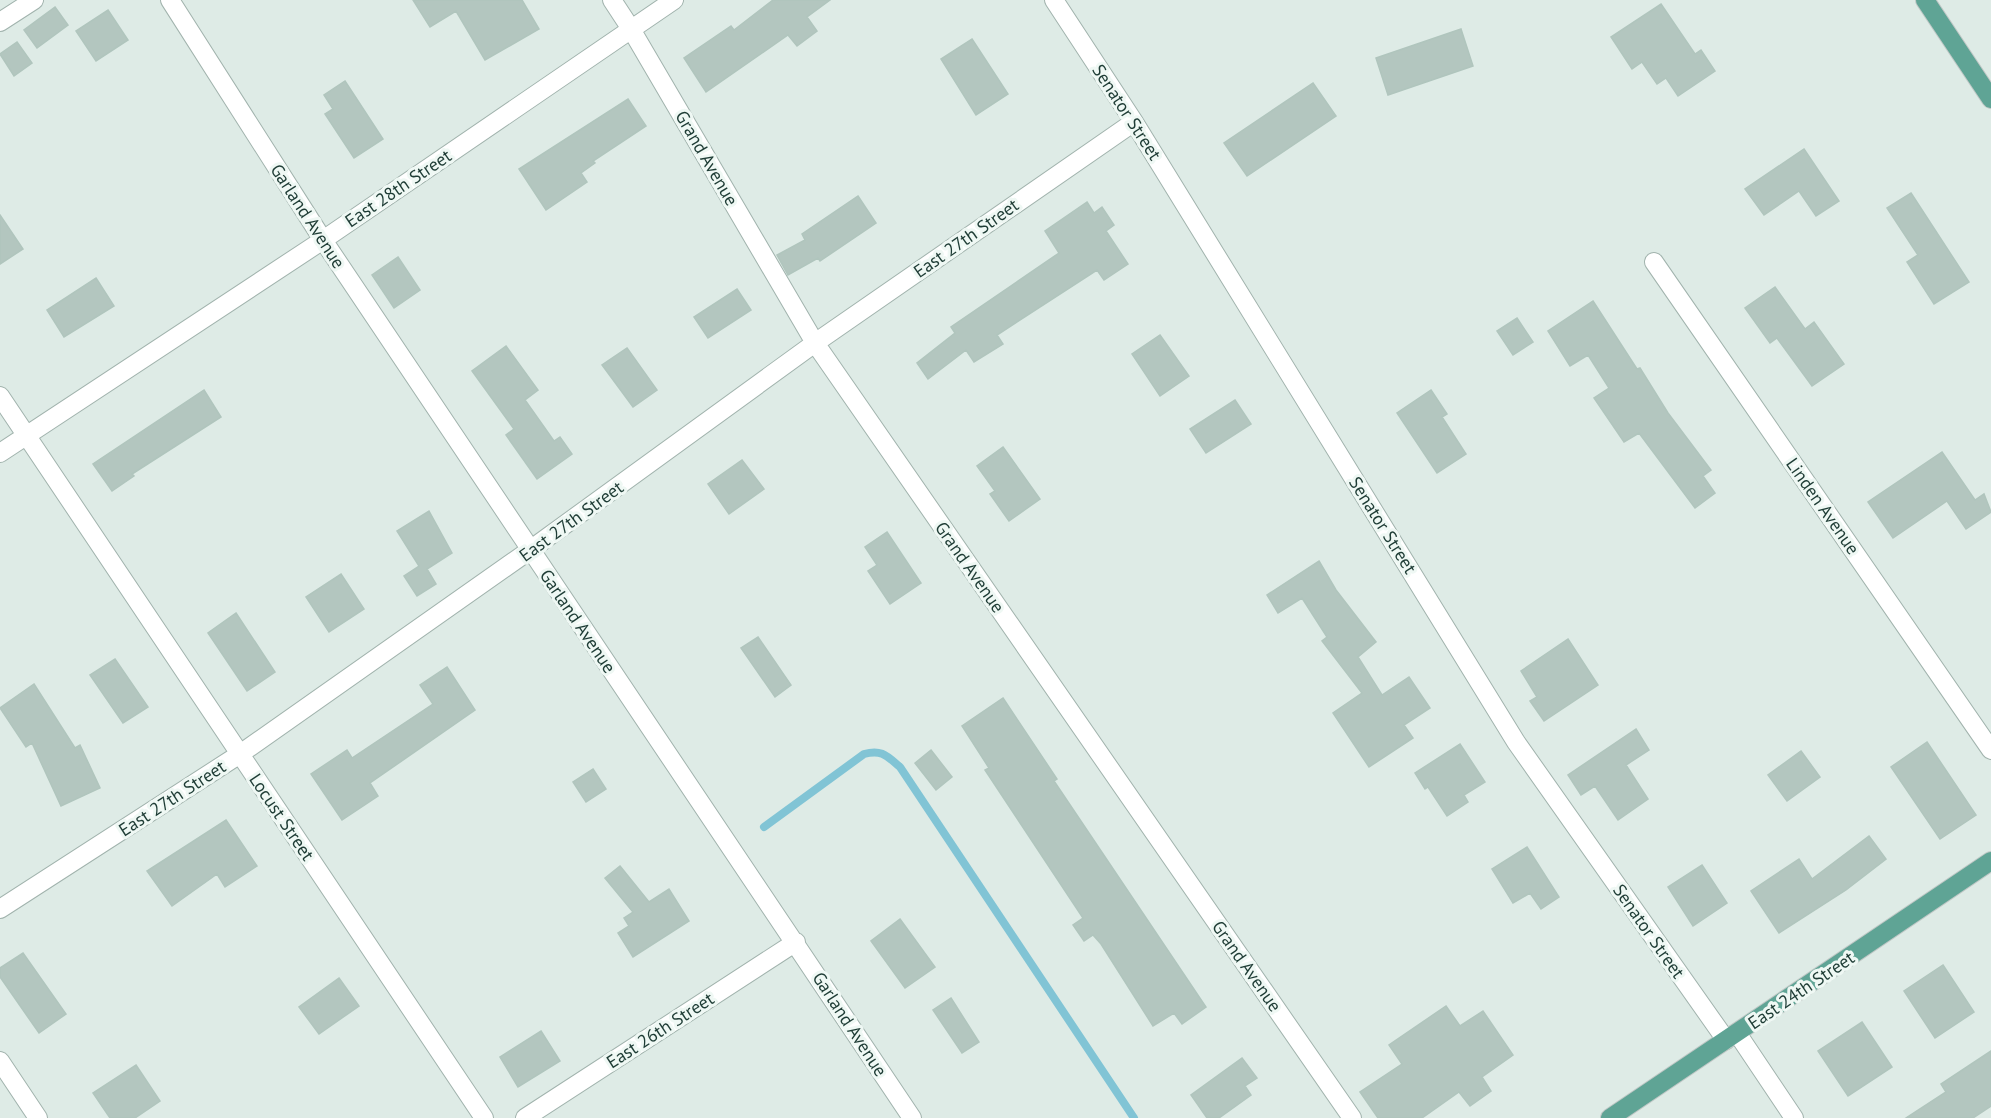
<svg xmlns="http://www.w3.org/2000/svg" width="1991" height="1118" font-family="'PT Sans',sans-serif">
	<rect width="100%" height="100%" fill="#deebe6"/>
	<g fill="none" stroke-linecap="round" stroke-linejoin="round">
		<path stroke="#81c4d5" stroke-width="8" d="M 764,827 L 864,754 C 882,749 887,756 900,767 L 1134,1118"/>
	</g>
	<path fill="#b3c6bf" stroke="#b0c5bd" stroke-width="1.5" d="M 413,0 L 522,0 L 539,29 L 485,60 L 456,11 L 430,27 Z
		M 773,0 L 830,0 L 807,17 L 817,31 L 797,46 L 788,35 L 706,92 L 684,58 L 731,26 L 734,30 Z
		M 1661,4 L 1695,54 L 1701,50 L 1715,71 L 1678,96 L 1666,78 L 1657,84 L 1642,62 L 1632,69 L 1611,37 Z
		M 55,7 L 68,25 L 37,48 L 24,30 Z
		M 108,10 L 128,40 L 96,61 L 76,31 Z
		M 1461,29 L 1473,66 L 1388,95 L 1376,58 Z
		M 972,39 L 1008,94 L 976,115 L 941,59 Z
		M 17,42 L 32,63 L 14,76 L 0,54 Z
		M 345,81 L 383,139 L 354,158 L 325,114 L 333,109 L 324,95 Z
		M 1313,83 L 1336,116 L 1247,176 L 1224,143 Z
		M 628,99 L 646,126 L 593,161 L 595,163 L 581,173 L 587,182 L 546,210 L 519,169 Z
		M 1804,149 L 1839,201 L 1816,216 L 1799,191 L 1764,215 L 1745,189 Z
		M 1911,193 L 1969,282 L 1934,304 L 1907,262 L 1918,255 L 1887,208 Z
		M 858,196 L 876,223 L 820,261 L 818,258 L 788,275 L 777,255 L 805,240 L 802,234 Z
		M 1087,202 L 1094,213 L 1102,207 L 1114,225 L 1106,231 L 1128,264 L 1104,280 L 1097,270 L 997,335 L 1003,344 L 974,362 L 966,350 L 928,379 L 917,363 L 955,333 L 951,327 L 1059,253 L 1045,231 Z
		M 0,215 L 23,249 L 0,264 Z
		M 398,257 L 420,290 L 394,308 L 372,275 Z
		M 96,278 L 114,306 L 64,337 L 47,310 Z
		M 1775,287 L 1805,329 L 1814,322 L 1844,364 L 1812,386 L 1777,338 L 1770,343 L 1745,308 Z
		M 737,289 L 751,310 L 708,338 L 694,317 Z
		M 1593,301 L 1637,369 L 1640,368 L 1668,413 L 1711,470 L 1703,476 L 1715,493 L 1695,508 L 1639,433 L 1624,442 L 1594,398 L 1609,388 L 1588,355 L 1570,366 L 1548,331 Z
		M 1517,318 L 1533,342 L 1513,355 L 1497,331 Z
		M 1160,335 L 1189,376 L 1160,396 L 1132,354 Z
		M 506,346 L 538,390 L 525,400 L 554,441 L 560,437 L 572,454 L 537,479 L 506,435 L 514,429 L 472,371 Z
		M 627,348 L 657,390 L 633,407 L 602,365 Z
		M 204,390 L 221,417 L 132,474 L 134,476 L 112,491 L 93,464 Z
		M 1431,390 L 1447,414 L 1442,417 L 1466,454 L 1437,473 L 1397,413 Z
		M 1235,400 L 1251,424 L 1206,453 L 1190,429 Z
		M 1003,447 L 1040,499 L 1009,521 L 990,494 L 995,491 L 977,466 Z
		M 1942,452 L 1975,500 L 1984,494 L 1991,512 L 1966,529 L 1947,501 L 1893,538 L 1868,502 Z
		M 742,460 L 764,489 L 729,514 L 708,484 Z
		M 429,511 L 452,553 L 427,569 L 436,584 L 417,596 L 404,576 L 419,566 L 397,531 Z
		M 887,532 L 921,583 L 890,604 L 868,571 L 877,565 L 865,547 Z
		M 1319,561 L 1336,590 L 1376,642 L 1358,657 L 1382,695 L 1409,677 L 1430,708 L 1404,725 L 1413,738 L 1369,767 L 1333,713 L 1362,693 L 1322,641 L 1327,637 L 1302,598 L 1278,613 L 1267,595 Z
		M 341,574 L 364,609 L 329,632 L 306,597 Z
		M 236,613 L 275,672 L 247,691 L 208,633 Z
		M 758,637 L 791,685 L 775,697 L 741,648 Z
		M 1568,639 L 1598,685 L 1544,721 L 1530,701 L 1537,697 L 1521,671 Z
		M 115,659 L 148,707 L 123,723 L 90,675 Z
		M 447,667 L 475,710 L 370,783 L 378,796 L 342,820 L 311,774 L 347,750 L 352,758 L 433,704 L 420,685 Z
		M 34,684 L 75,748 L 80,745 L 100,788 L 61,806 L 32,743 L 26,747 L 0,708 Z
		M 1003,698 L 1057,779 L 1054,781 L 1206,1007 L 1182,1024 L 1174,1013 L 1153,1026 L 1101,944 L 1093,935 L 1084,941 L 1073,925 L 1083,918 L 985,770 L 989,768 L 962,726 Z
		M 1636,729 L 1649,750 L 1626,765 L 1648,799 L 1618,820 L 1595,786 L 1581,795 L 1568,775 Z
		M 1927,742 L 1976,815 L 1940,839 L 1891,767 Z
		M 1460,744 L 1485,782 L 1464,795 L 1468,802 L 1447,816 L 1428,787 L 1425,789 L 1415,773 Z
		M 931,750 L 952,777 L 936,790 L 915,763 Z
		M 1801,751 L 1820,777 L 1787,801 L 1768,775 Z
		M 593,769 L 606,789 L 586,802 L 573,782 Z
		M 226,820 L 257,866 L 225,887 L 217,874 L 172,906 L 147,871 Z
		M 1869,836 L 1886,859 L 1846,890 L 1779,933 L 1751,891 L 1799,859 L 1812,879 Z
		M 1527,847 L 1559,897 L 1541,909 L 1530,893 L 1513,903 L 1492,869 Z
		M 1702,865 L 1727,903 L 1693,926 L 1668,887 Z
		M 620,866 L 649,902 L 669,889 L 689,921 L 633,957 L 618,933 L 629,926 L 624,918 L 633,912 L 605,878 Z
		M 900,919 L 935,967 L 905,988 L 871,941 Z
		M 23,953 L 66,1014 L 39,1033 L 0,977 L 0,968 Z
		M 1943,965 L 1974,1012 L 1935,1038 L 1904,991 Z
		M 339,978 L 359,1006 L 319,1034 L 299,1007 Z
		M 951,998 L 979,1042 L 962,1053 L 933,1010 Z
		M 1446,1006 L 1460,1026 L 1483,1011 L 1513,1055 L 1482,1077 L 1491,1091 L 1470,1106 L 1459,1092 L 1422,1118 L 1378,1118 L 1360,1092 L 1402,1064 L 1389,1045 Z
		M 1862,1022 L 1892,1067 L 1848,1096 L 1818,1051 Z
		M 541,1031 L 560,1061 L 518,1087 L 500,1057 Z
		M 1991,1051 L 1991,1106 L 1973,1118 L 1906,1118 L 1946,1092 L 1941,1084 Z
		M 1242,1058 L 1257,1078 L 1245,1086 L 1251,1095 L 1219,1118 L 1207,1118 L 1191,1095 Z
		M 136,1065 L 160,1101 L 135,1118 L 110,1118 L 93,1093 Z"/>
	<g fill="none" stroke-linecap="round" stroke-linejoin="round">
		<defs>
			<path id="minor" d="M 170,0 L 323,240 L 912,1118
				M 612,0 L 631,29 L 815,343 L 1352,1118
				M 1054,0 L 1134,122 L 1516,742 L 1726,1040
				M 0,22 L 34,0
				M 1654,262 L 1991,750
				M 0,396 L 484,1118
				M 0,453 L 323,240 L 674,0
				M 0,909 L 240,754 L 530,550 L 815,343 L 1134,122
				M 1737,1033 L 1794,1118
				M 0,1061 L 38,1118
				M 525,1118 L 796,942"/>
			<path id="major" d="M 1925,0 L 1991,99
				M 1610,1118 L 1991,861"/>
		</defs>
		<use href="#minor" stroke="#a1b3ad" stroke-width="20"/>
		<use href="#major" stroke="#c0c8c6" stroke-width="20"/>
		<use href="#minor" stroke="#fff" stroke-width="18"/>
		<use href="#major" stroke="#5fa495" stroke-width="18"/>
	</g>
	<g text-anchor="middle" dominant-baseline="central" stroke-width="6" stroke-linejoin="round" paint-order="stroke">
		<g font-size="18" fill="#1e3c35" stroke="#eff8f4">
			<text transform="translate(1127 112) rotate(57)">Senator Street</text>
			<text transform="translate(707 158) rotate(60)">Grand Avenue</text>
			<text transform="translate(398 188) rotate(-34)">East 28th Street</text>
			<text transform="translate(308 216) rotate(57)">Garland Avenue</text>
			<text transform="translate(966 238) rotate(-35)">East 27th Street</text>
			<text transform="translate(1823 506) rotate(55)">Linden Avenue</text>
			<text transform="translate(571 521) rotate(-36)">East 27th Street</text>
			<text transform="translate(1383 525) rotate(58)">Senator Street</text>
			<text transform="translate(970 567) rotate(55)">Grand Avenue</text>
			<text transform="translate(578 621) rotate(56)">Garland Avenue</text>
			<text transform="translate(172 798) rotate(-33)">East 27th Street</text>
			<text transform="translate(282 817) rotate(56)">Locust Street</text>
			<text transform="translate(1649 931) rotate(55)">Senator Street</text>
			<text transform="translate(1247 966) rotate(55)">Grand Avenue</text>
			<text transform="translate(1801 990) rotate(-34)">East 24th Street</text>
			<text transform="translate(850 1024) rotate(57)">Garland Avenue</text>
			<text transform="translate(660 1030) rotate(-33)">East 26th Street</text>
		</g>
	</g>
</svg>
